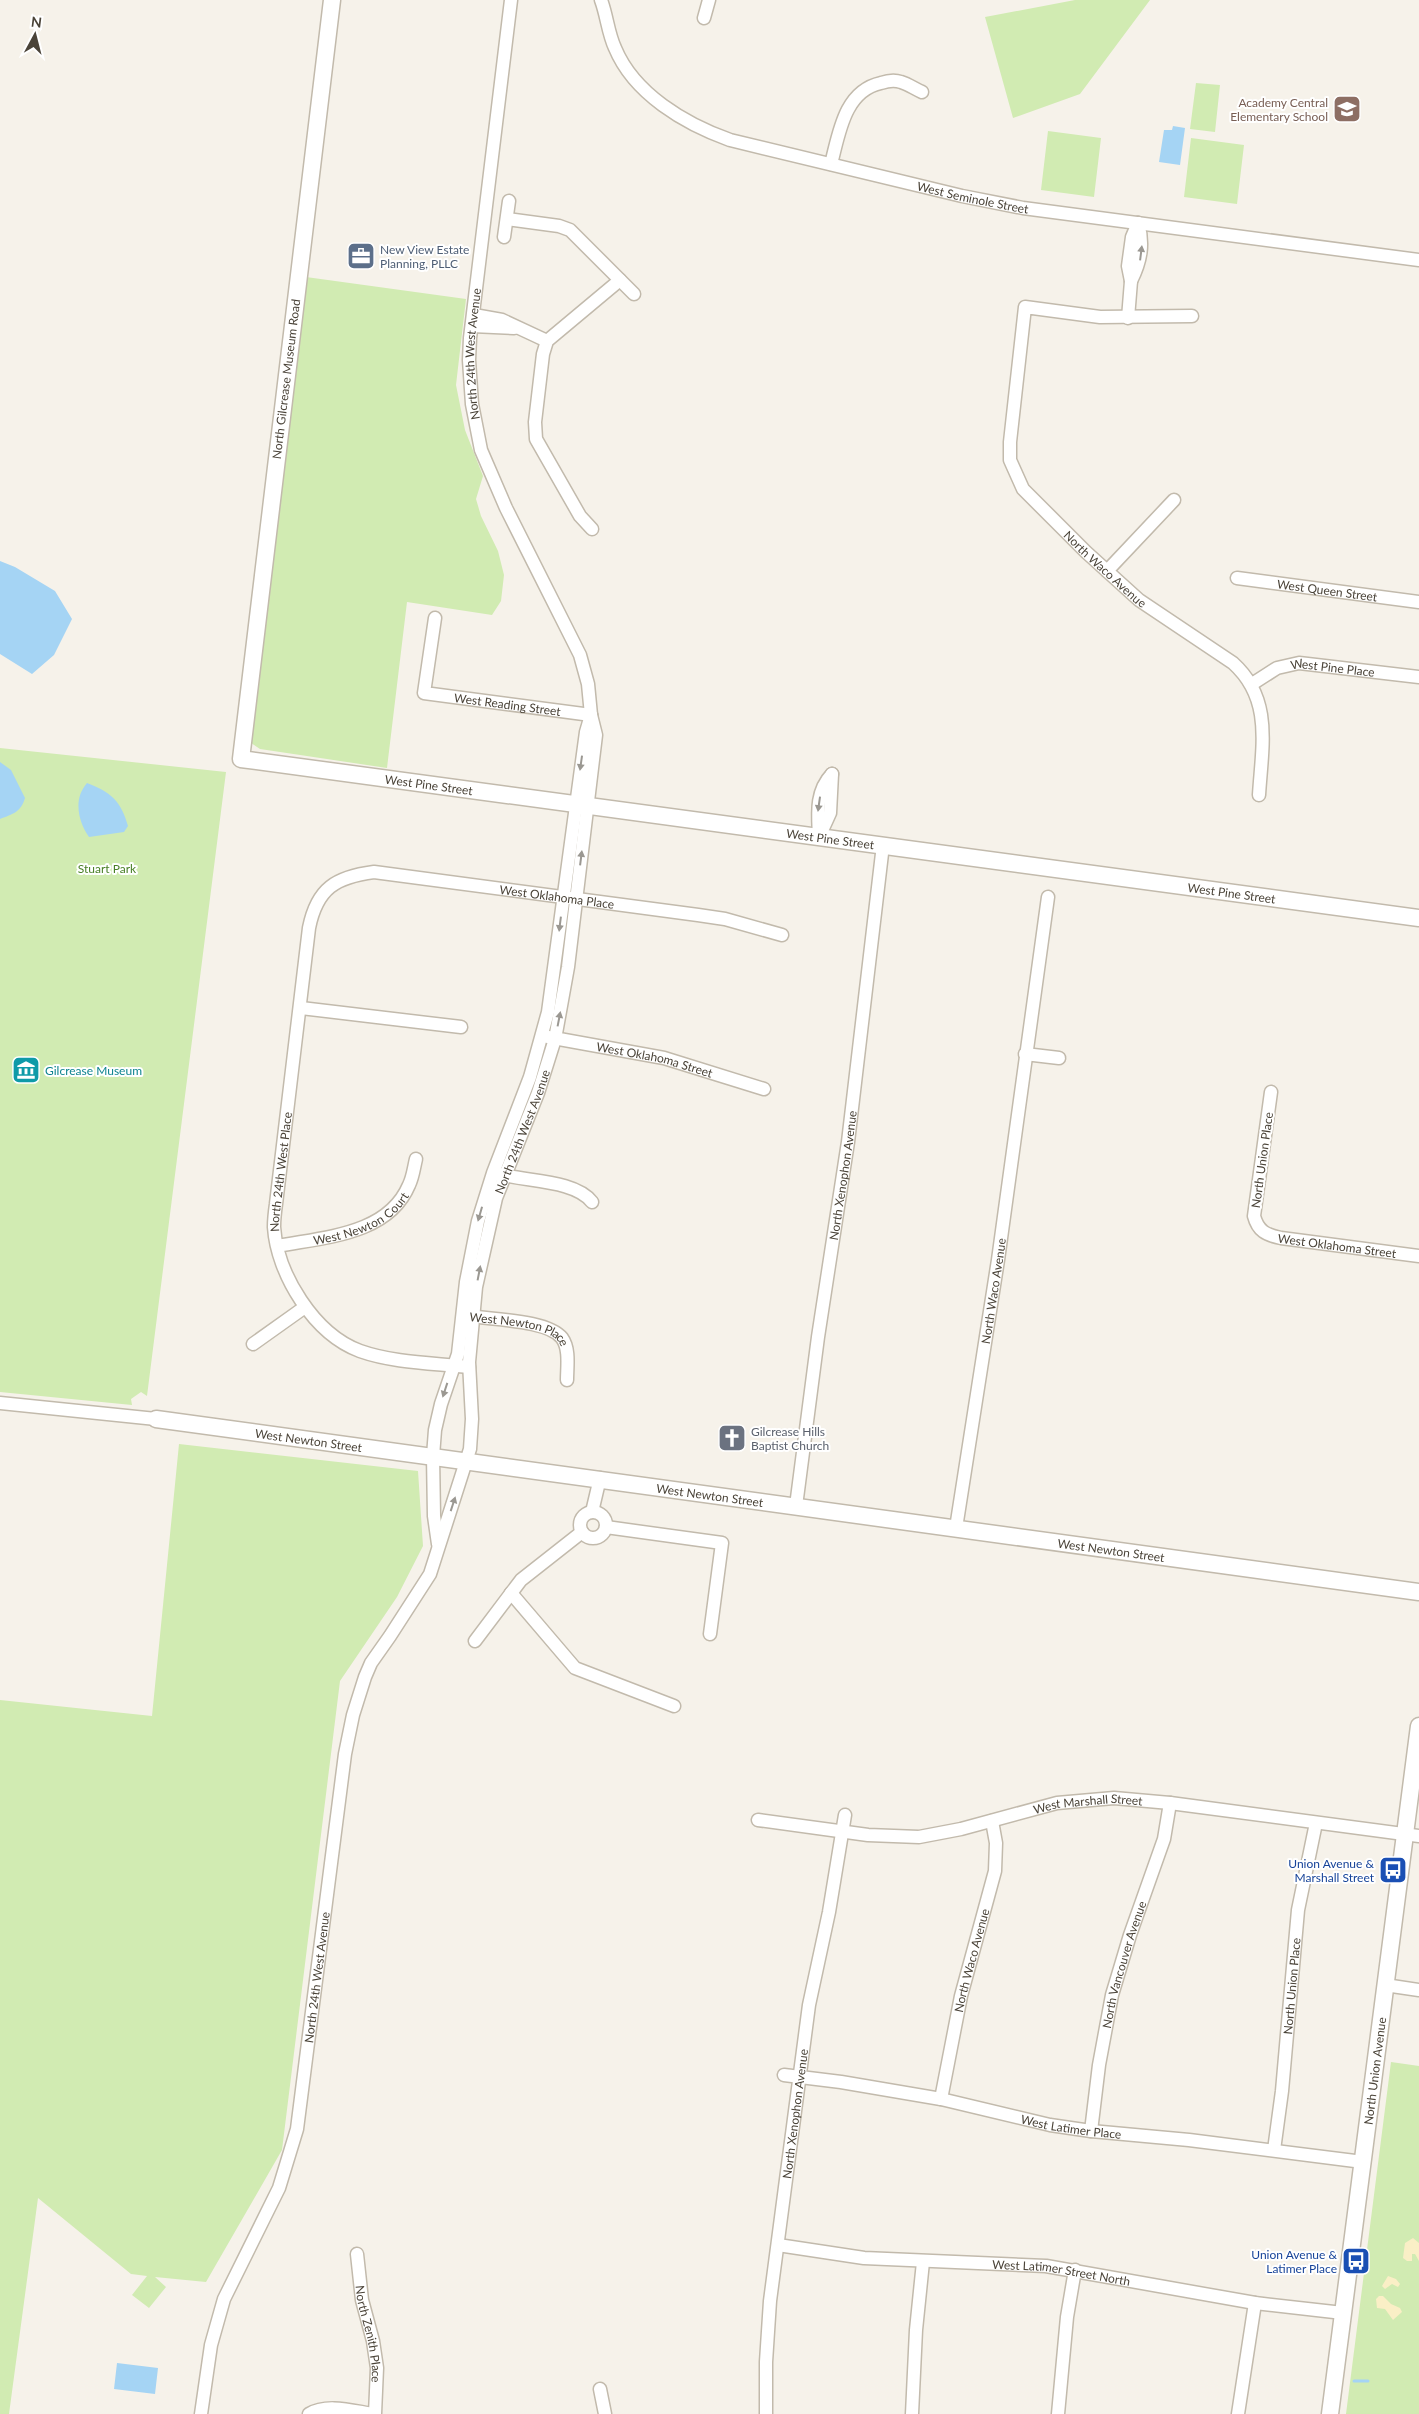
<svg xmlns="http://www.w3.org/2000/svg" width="1419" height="2414" font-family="Lato,sans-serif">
	<rect width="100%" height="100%" fill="#f6f2ea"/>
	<path fill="#d1ebb2" d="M 1075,0 L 1150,0 L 1080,94 L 1013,118 L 985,17 Z
		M 1196,83 L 1220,85 L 1215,132 L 1190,129 Z
		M 1048,131 L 1101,138 L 1094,197 L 1041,190 Z
		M 1191,138 L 1244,145 L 1237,204 L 1184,197 Z
		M 306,277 L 466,299 L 456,385 L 465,430 L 483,476 L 476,499 L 481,516 L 498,551 L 504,575 L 501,601 L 492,615 L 407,602 L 387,768 L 260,749 L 251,743 L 248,731 Z
		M 0,748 L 226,772 L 147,1396 L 141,1392 L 131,1399 L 132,1405 L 0,1392 Z
		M 179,1444 L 418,1471 L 423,1546 L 397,1597 L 340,1681 L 282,2150 L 206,2282 L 155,2277 L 166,2287 L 149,2308 L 132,2295 L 147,2276 L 131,2274 L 38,2198 L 9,2414 L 0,2414 L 0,1700 L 152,1716 Z
		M 1391,2062 L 1419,2066 L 1419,2414 L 1346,2414 Z"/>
	<path fill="#faefc6" d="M 1413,2238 L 1419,2243 L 1419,2261 L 1415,2254 L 1412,2254 L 1412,2261 L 1407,2261 L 1403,2258 L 1405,2243 Z
		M 1388,2276 L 1396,2279 L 1400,2284 L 1398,2287 L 1392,2284 L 1385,2289 L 1382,2286 Z
		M 1379,2296 L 1383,2296 L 1391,2304 L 1400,2308 L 1402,2312 L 1393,2320 L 1385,2309 L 1377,2308 L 1376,2299 Z"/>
	<path fill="#a5d4f4" d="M 1173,126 L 1185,128 L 1180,165 L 1159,162 L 1164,130 L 1172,130 Z
		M 0,561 L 15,567 L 55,591 L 72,619 L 54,655 L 32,674 L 0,654 Z
		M 0,762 L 11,770 L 25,798 C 21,812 13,814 0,819 Z
		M 87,783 C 111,792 121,801 128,826 L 124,832 L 89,837 C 78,821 73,799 87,783 Z
		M 117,2363 L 158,2368 L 155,2394 L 114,2389 Z"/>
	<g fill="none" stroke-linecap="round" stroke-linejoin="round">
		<path stroke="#a5d4f4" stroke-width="3" d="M 1354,2381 L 1368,2381"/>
		<defs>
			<g id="minor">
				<path id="s1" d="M 601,0 C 607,16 608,33 615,48 C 634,94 685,124 730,140 L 962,196 L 1023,208 L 1419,260"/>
				<path d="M 704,18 L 709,0"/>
				<path d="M 831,164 C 839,134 844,91 881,83 C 887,81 895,80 901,82 C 908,84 915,89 922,92"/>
				<path d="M 507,219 L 559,226 L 570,230 L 634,294"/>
				<path d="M 504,237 L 509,201"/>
				<path d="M 1131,281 C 1141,261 1144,244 1138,223"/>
				<path d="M 474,315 L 502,320 L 547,341"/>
				<path id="s2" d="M 1192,316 L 1100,317 L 1025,307 L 1010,442 L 1010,460 L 1023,489 L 1086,552 L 1139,600 L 1233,663 C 1273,699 1262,746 1259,795"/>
				<path d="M 1128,318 L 1131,281 L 1128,266 L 1132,237 L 1138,223"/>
				<path d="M 472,326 L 514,328"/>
				<path d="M 592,529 L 580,516 L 536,439 L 535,422 L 543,354 L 547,341 L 620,280"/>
				<path d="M 1107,571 L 1174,500"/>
				<path id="s3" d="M 1237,578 L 1419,602"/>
				<path id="s4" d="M 435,618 L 424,693 L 591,715"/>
				<path id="s5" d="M 1252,684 L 1277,668 L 1299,663 L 1419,677"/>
				<path d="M 820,835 L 830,813 L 832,774"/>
				<path d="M 819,838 C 818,814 815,792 832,774"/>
				<path d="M 301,1008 L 461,1027"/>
				<path id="s6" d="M 548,1037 L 664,1058 L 764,1089"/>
				<path d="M 1025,1054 L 1059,1058"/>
				<path id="s7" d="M 1271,1092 L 1254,1216 C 1258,1231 1266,1235 1281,1238 L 1419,1256"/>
				<path d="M 496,1173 C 523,1182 574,1179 592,1202"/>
				<path id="s8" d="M 278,1246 C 324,1237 388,1235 409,1185 C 413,1177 414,1167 416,1159"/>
				<path id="s9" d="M 464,1315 C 488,1320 547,1319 562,1338 C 570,1349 567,1367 567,1380"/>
				<path d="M 253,1344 L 305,1307"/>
				<path id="s10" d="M 469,1367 C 433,1363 394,1363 360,1351 C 314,1334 277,1274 274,1227 C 274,1219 275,1211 276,1204 L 309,928 C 317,888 336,877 374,872 L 698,915 L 725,919 L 782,935"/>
				<path d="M 0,1403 L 156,1419"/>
				<path id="s11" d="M 796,1506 L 818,1337 L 848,1142 L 883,845"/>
				<path d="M 592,1512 L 600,1478"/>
				<circle cx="593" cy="1525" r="13"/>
				<path d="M 606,1527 L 722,1543 L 710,1634"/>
				<path id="s12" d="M 956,1528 L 998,1260 L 1048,897"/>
				<path d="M 438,1544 L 434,1516 L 433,1456 L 435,1430 L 441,1404 L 458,1354 L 466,1282 L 478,1221 L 493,1173 L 530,1077 L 548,1012 L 586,732 L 591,715"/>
				<path d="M 511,1593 L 575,1668 L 674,1706"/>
				<path d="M 475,1641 L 521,1580 L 582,1532"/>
				<path id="s13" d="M 758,1820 L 868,1835 L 919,1837 L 961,1829 L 1057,1803 L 1114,1798 L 1170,1803 L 1419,1836"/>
				<path d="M 1385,1985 L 1419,1990"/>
				<path id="s14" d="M 784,2075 L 841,2082 L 941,2099 L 1050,2125 L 1091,2131 L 1189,2140 L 1363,2162"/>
				<path id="s15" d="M 941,2099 L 961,1996 L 995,1871 L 996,1843 L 992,1821"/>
				<path id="s16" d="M 1091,2131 L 1099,2065 L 1112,1995 L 1130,1935 L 1164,1839 L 1170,1803"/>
				<path id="s17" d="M 1274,2150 L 1282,2091 L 1298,1910 L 1316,1823"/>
				<path id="s18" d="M 778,2245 L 864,2258 L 1046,2266 L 1255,2303 L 1343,2313"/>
				<path id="s19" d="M 357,2254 L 362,2300 L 373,2341 L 377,2368 L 375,2414"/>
				<path d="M 600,2389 L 605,2414"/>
				<path id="s20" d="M 201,2414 L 211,2345 L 224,2299 L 279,2188 L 297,2129 L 345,1754 L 353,1715 L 365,1677 L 371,1663 L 390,1636 L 430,1574 L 470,1449 L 472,1419 L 469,1362 L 476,1287 L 496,1198 L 538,1093 L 555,1039 L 568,967 L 596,735 L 591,715 L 588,684 L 580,655 L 506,508 L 481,450 L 472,404 L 469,360 L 470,338 L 511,0"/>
				<path d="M 309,2414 C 327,2403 353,2411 373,2414"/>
				<path id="s21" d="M 766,2414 L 766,2362 L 770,2301 L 809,2005 L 829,1912 L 845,1815"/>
				<path d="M 912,2414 L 916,2330 L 923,2262"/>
				<path d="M 1058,2414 L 1067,2317 L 1075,2270"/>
				<path d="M 1238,2414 L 1255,2303"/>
			</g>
			<g id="tertiary">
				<path id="s22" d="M 332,0 L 241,759 L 1419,918"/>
				<path id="s23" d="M 156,1419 L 1419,1592"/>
				<path id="s24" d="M 1330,2414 L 1419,1726"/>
			</g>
		</defs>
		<use href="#minor" stroke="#c2baac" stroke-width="15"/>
		<use href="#tertiary" stroke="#c2baac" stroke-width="19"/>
		<use href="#minor" stroke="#fff" stroke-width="12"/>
		<use href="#tertiary" stroke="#fff" stroke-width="16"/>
	</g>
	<defs><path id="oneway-solid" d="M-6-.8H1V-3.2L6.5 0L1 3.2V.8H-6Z" transform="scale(1.25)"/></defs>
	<g fill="#9b9892">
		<use href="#oneway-solid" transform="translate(1141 253) rotate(-83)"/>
		<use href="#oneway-solid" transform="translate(581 763) rotate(98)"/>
		<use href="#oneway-solid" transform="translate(819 804) rotate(98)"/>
		<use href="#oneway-solid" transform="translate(581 858) rotate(-83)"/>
		<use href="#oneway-solid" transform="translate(560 924) rotate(97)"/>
		<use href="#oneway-solid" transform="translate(559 1019) rotate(-79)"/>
		<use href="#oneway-solid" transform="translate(480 1214) rotate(106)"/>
		<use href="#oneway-solid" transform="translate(479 1273) rotate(-79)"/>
		<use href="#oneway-solid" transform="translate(445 1390) rotate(108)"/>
		<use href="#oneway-solid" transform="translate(453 1504) rotate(-72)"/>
	</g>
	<defs>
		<symbol id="school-square" viewBox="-11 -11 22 22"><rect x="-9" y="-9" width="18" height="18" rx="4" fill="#8d6e63" stroke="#fff"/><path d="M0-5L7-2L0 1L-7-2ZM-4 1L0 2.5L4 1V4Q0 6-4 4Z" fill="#fff"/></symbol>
		<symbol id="office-square" viewBox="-11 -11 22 22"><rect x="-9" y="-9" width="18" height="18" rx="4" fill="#5c6f8a" stroke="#fff"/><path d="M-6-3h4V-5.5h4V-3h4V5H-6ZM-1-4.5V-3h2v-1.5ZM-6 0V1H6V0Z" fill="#fff"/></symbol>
		<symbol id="museum-square" viewBox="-11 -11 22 22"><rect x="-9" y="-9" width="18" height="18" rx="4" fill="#0f9aa8" stroke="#fff"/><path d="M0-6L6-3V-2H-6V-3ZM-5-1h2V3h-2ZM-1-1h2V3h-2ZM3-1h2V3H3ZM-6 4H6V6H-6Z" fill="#fff"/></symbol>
		<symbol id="church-square" viewBox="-11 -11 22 22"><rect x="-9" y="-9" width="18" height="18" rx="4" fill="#6b7280" stroke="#fff"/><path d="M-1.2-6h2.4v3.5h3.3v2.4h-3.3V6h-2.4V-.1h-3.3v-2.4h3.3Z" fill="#fff"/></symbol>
		<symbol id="bus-square" viewBox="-11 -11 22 22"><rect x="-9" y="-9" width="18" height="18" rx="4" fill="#1a4fb4" stroke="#fff"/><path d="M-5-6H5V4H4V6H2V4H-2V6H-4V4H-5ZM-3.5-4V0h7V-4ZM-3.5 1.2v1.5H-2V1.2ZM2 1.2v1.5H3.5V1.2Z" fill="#fff"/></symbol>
	</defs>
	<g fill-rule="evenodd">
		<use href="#school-square" x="1331" y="93" width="32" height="32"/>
		<use href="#office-square" x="345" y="240" width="32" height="32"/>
		<use href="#museum-square" x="10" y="1054" width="32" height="32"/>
		<use href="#church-square" x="716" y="1422" width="32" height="32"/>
		<use href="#bus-square" x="1377" y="1854" width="32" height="32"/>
		<use href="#bus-square" x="1340" y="2245" width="32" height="32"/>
	</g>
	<g text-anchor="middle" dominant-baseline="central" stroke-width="4" stroke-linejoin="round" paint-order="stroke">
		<g font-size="12" fill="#785e54" stroke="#fff" text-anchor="end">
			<text x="1328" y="102">Academy Central<tspan x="1328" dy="14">Elementary School</tspan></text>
		</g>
		<g font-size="12" fill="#4a4338" stroke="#fff">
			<text stroke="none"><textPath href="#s1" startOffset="451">West Seminole Street</textPath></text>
			<text stroke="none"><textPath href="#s20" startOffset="2151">North 24th West Avenue</textPath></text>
			<text transform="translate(286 379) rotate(-83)">North Gilcrease Museum Road</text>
			<text stroke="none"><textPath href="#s2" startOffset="468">North Waco Avenue</textPath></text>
			<text stroke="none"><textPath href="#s3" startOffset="91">West Queen Street</textPath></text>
			<text stroke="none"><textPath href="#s5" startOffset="86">West Pine Place</textPath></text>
			<text stroke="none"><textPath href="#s4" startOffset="160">West Reading Street</textPath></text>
			<text stroke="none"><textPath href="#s22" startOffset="954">West Pine Street</textPath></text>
			<text stroke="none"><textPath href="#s22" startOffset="1359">West Pine Street</textPath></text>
			<text stroke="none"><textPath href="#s22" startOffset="1764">West Pine Street</textPath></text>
			<text stroke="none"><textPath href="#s10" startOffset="848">West Oklahoma Place</textPath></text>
			<text stroke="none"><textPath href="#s6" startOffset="109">West Oklahoma Street</textPath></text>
			<text stroke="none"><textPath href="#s20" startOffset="1339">North 24th West Avenue</textPath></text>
			<text transform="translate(1262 1160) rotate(-82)">North Union Place</text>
			<text stroke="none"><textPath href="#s10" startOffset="324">North 24th West Place</textPath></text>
			<text stroke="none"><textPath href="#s11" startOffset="334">North Xenophon Avenue</textPath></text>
			<text stroke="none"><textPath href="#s8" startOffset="89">West Newton Court</textPath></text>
			<text stroke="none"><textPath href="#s7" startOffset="219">West Oklahoma Street</textPath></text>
			<text stroke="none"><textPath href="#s12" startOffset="240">North Waco Avenue</textPath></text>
			<text stroke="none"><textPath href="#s9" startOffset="58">West Newton Place</textPath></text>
			<text stroke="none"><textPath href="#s23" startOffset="154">West Newton Street</textPath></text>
			<text stroke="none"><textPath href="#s23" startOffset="559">West Newton Street</textPath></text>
			<text stroke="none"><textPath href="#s23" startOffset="964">West Newton Street</textPath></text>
			<text stroke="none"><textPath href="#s13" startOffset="335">West Marshall Street</textPath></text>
			<text stroke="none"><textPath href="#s15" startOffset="142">North Waco Avenue</textPath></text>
			<text stroke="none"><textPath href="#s16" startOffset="170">North Vancouver Avenue</textPath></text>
			<text stroke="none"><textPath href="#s20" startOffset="456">North 24th West Avenue</textPath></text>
			<text stroke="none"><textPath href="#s17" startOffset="165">North Union Place</textPath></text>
			<text stroke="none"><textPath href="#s24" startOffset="346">North Union Avenue</textPath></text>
			<text stroke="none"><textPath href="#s21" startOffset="302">North Xenophon Avenue</textPath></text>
			<text stroke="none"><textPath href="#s14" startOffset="292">West Latimer Place</textPath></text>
			<text stroke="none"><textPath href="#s18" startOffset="285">West Latimer Street North</textPath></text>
			<text stroke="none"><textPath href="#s19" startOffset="81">North Zenith Place</textPath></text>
		</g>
		<g font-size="12" fill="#4e5e75" stroke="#fff" text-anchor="start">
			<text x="380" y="249">New View Estate<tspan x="380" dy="14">Planning, PLLC</tspan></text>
		</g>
		<g font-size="12" fill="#498027" stroke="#fff">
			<text x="107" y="868">Stuart Park</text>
		</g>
		<g font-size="12" fill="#0d838f" stroke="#fff" text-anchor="start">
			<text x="45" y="1070">Gilcrease Museum</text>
		</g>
		<g font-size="12" fill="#5b616d" stroke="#fff" text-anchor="start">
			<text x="751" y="1431">Gilcrease Hills<tspan x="751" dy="14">Baptist Church</tspan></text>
		</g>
		<g font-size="12" fill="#164399" stroke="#fff" text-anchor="end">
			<text x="1374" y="1863">Union Avenue &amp;<tspan x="1374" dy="14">Marshall Street</tspan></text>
			<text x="1337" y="2254">Union Avenue &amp;<tspan x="1337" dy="14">Latimer Place</tspan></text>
		</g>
	</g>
	<g transform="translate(35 35) rotate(7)" stroke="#ffffff" stroke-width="4" paint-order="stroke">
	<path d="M0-4L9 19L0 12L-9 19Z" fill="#4a4338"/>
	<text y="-8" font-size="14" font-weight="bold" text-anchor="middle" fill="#4a4338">N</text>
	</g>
</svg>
